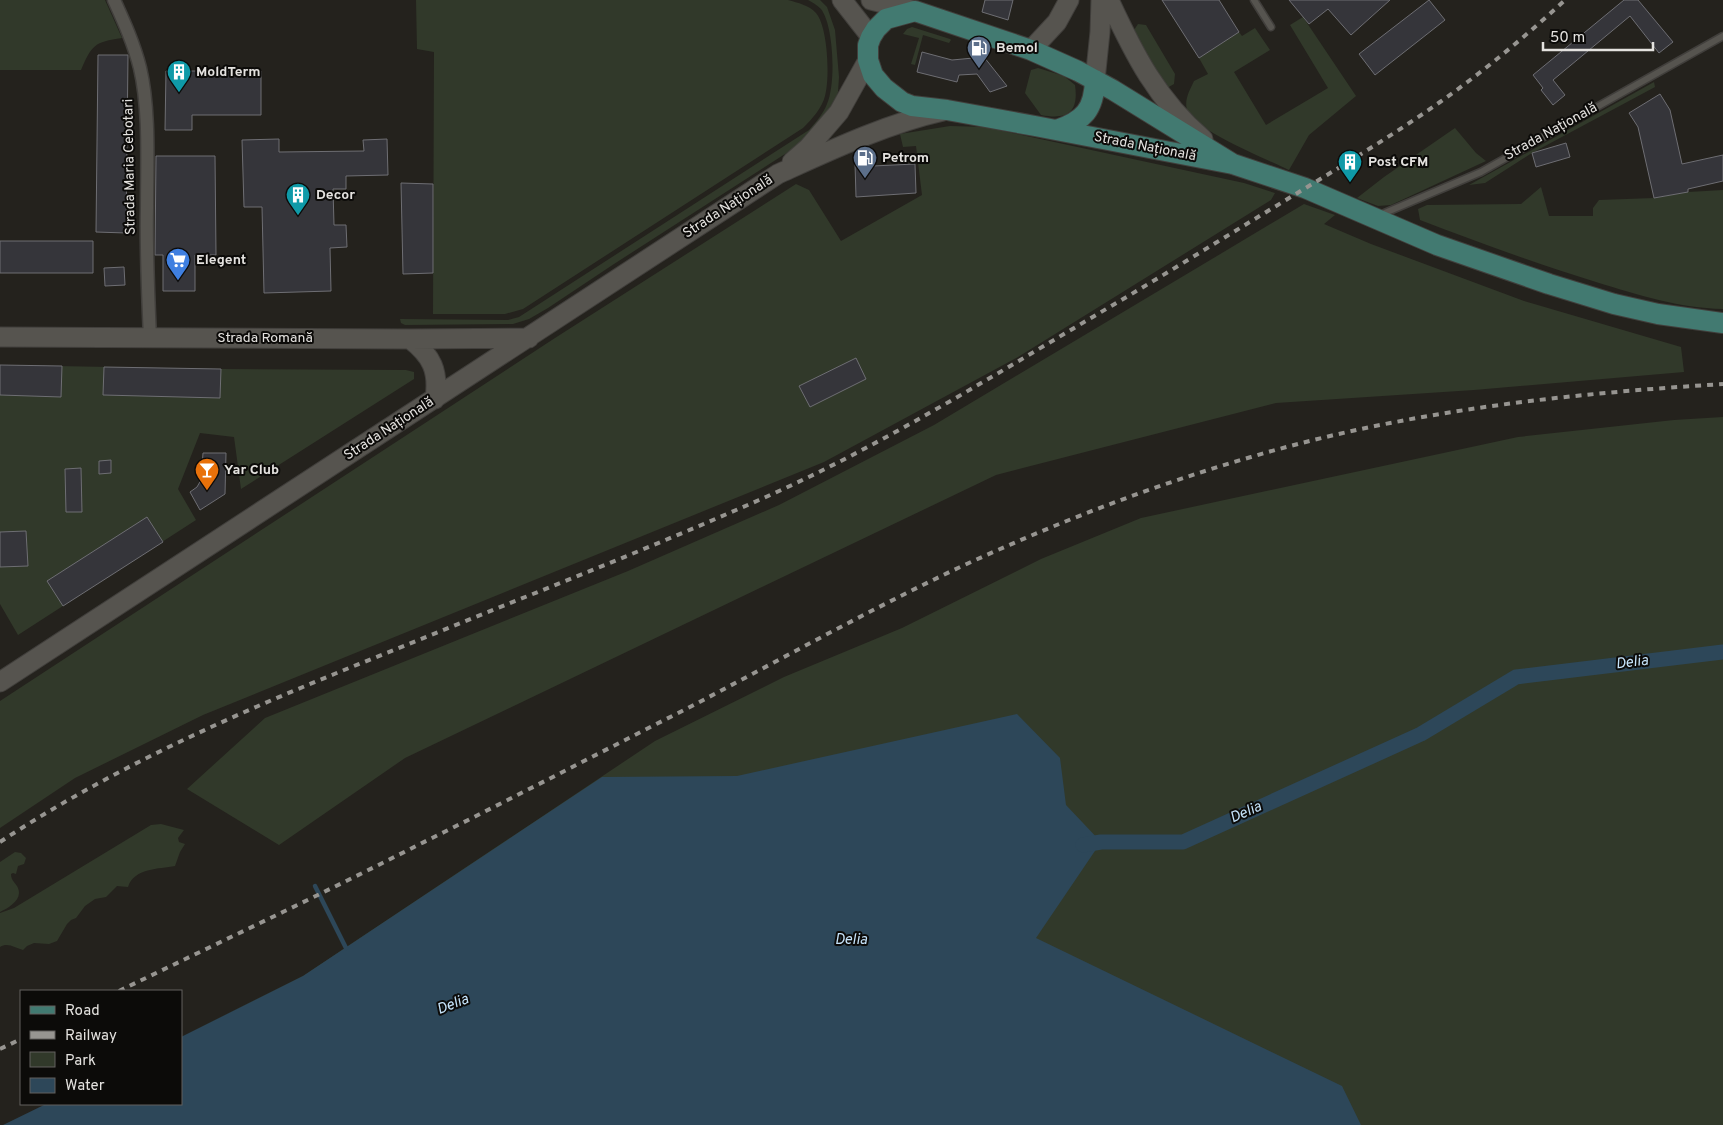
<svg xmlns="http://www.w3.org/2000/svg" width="1723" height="1125" font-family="Overpass,sans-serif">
	<rect width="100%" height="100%" fill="#24221d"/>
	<path fill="#31392a" d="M 0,0 L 105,0 L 122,38 C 94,42 92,45 81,70 L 0,70 Z
		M 416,0 L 788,0 C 798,3 809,5 816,13 C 828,27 830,78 825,96 C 822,108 812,119 803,128 L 523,309 L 505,314 L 433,314 L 434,52 L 417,49 Z
		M 808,0 L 820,0 L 827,7 L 835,30 L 839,77 L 838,92 L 835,103 L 799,145 L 614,264 L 548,308 L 529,319 L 513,324 L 405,325 L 401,323 L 400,319 L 508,320 L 519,317 L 809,130 C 816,122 823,114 827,104 C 836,84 834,26 821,9 C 817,5 812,2 808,0 Z
		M 1303,17 L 1356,96 L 1309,135 L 1289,170 C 1269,160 1193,130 1187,110 C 1184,99 1190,90 1194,81 L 1208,74 L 1199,58 L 1239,32 L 1242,36 L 1255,28 L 1270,50 L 1234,72 L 1266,125 L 1328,88 L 1290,25 Z
		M 1138,24 L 1146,25 L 1175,74 L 1174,84 L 1167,88 L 1154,72 L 1134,30 Z
		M 912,27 L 950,39 L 951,40 L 949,43 L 923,35 L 915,65 L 911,64 L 919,38 L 903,34 L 907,29 Z
		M 1038,68 L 1064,76 L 1075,85 C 1079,113 1067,120 1041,115 L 1025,93 L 1031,70 Z
		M 1654,82 L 1655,87 L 1532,153 L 1485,183 L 1469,185 Z
		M 950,126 L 985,127 L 1244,183 L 1275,193 L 1271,200 L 1018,357 L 824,462 L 203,715 L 75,778 L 0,828 L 0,701 L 555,338 L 796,184 L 809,190 L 841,241 L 922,195 L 916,146 L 903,147 L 900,134 Z
		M 1455,128 L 1476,153 L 1486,161 L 1391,205 L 1378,206 L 1357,198 L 1384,177 Z
		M 1541,187 L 1549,216 L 1593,216 L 1593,208 L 1599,200 L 1654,198 L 1688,192 L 1723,190 L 1723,309 C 1679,308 1638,295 1596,282 C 1537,264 1478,242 1420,220 L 1418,209 L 1427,205 L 1521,204 Z
		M 1304,204 L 1335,215 L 1324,224 L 1371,244 L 1524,301 L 1681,347 L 1684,372 L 1474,390 L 1276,403 L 996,475 L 405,758 L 279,845 L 187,789 L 265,718 L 628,571 L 779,505 L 934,425 Z
		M 0,365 L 221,369 L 406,370 L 414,372 L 414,379 L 241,489 L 234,437 L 200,433 L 178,489 L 196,520 L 18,635 L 0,604 Z
		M 1723,417 L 1723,1125 L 945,1125 L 567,846 L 181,1037 L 303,976 L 655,741 L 784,677 L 902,628 L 1041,559 L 1141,518 L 1518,437 L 1674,420 Z
		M 161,824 L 184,830 L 178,838 L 179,842 L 185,844 L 180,852 L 175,866 C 159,869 134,868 128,887 L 117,886 L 106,897 L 95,899 L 85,906 L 76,918 L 71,920 L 67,924 L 57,941 L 49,944 L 34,943 L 27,946 L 23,950 C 15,948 8,942 0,947 L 0,913 L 14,908 L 151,825 Z
		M 15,852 L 21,853 L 26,858 L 24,864 L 18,866 L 16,874 L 13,873 L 11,874 C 11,881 16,883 18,888 C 23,900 8,908 0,912 L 0,862 Z"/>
	<path fill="#2d4759" d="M 1017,714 L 1060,758 L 1066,805 L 1101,842 L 1036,938 L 1342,1086 L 1361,1125 L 3,1125 L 46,1104 L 181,1104 L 181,1037 L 303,976 L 602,777 L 737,776 Z"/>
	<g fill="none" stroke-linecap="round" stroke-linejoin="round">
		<path stroke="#2d4759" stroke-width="4.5" d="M 315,886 L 346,948"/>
		<path stroke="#2d4759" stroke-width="15" d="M 1083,845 L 1101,842 L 1183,842 L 1421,734 L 1516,677 L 1723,652"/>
	</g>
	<path fill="#35353a" stroke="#6e6e73" d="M 985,0 L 1013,0 L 1008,20 L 982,12 Z
		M 1162,0 L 1219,0 L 1239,32 L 1199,58 Z
		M 1289,0 L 1390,0 L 1351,35 L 1328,9 L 1309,24 Z
		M 1429,0 L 1445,20 L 1375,75 L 1359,54 Z
		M 1624,0 L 1638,0 L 1673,42 L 1659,53 L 1630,16 L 1553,80 L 1565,95 L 1553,105 L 1541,90 L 1543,88 L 1533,75 Z
		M 922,52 L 952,60 L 984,57 L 1007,86 L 990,92 L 977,74 L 959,75 L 957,82 L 917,72 Z
		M 98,55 L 128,55 L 126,233 L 96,232 Z
		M 166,71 L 261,71 L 261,115 L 192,115 L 192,130 L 165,130 Z
		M 1660,94 L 1670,110 L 1682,164 L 1723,155 L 1723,181 L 1688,189 L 1688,192 L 1654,198 L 1638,127 L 1629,113 Z
		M 279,139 L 279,152 L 364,151 L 363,140 L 387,139 L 388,175 L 346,176 L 346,189 L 333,189 L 334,225 L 346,225 L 347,247 L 330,248 L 331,291 L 264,293 L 262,207 L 244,207 L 242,140 Z
		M 1566,143 L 1570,157 L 1536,167 L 1532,153 Z
		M 156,156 L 215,156 L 216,255 L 195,255 L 195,291 L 163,291 L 163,255 L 155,255 Z
		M 855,163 L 873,163 L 873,166 L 915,164 L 916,193 L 856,197 Z
		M 401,183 L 433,184 L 433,273 L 403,274 Z
		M 0,241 L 93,241 L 93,273 L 0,273 Z
		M 124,267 L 125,285 L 105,286 L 104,268 Z
		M 856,358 L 866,379 L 810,407 L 799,386 Z
		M 0,365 L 62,366 L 61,397 L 0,395 Z
		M 104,367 L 221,369 L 220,398 L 103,395 Z
		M 203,453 L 226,453 L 225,494 L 200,510 L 190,492 L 197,487 L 201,480 Z
		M 111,460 L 111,473 L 99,474 L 99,461 Z
		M 81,468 L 82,512 L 66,512 L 65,469 Z
		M 147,517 L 163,542 L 63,606 L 47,581 Z
		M 26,531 L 28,566 L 0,567 L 0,532 Z"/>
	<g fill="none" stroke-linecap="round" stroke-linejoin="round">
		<defs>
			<path id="lane" d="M 1254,0 L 1271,27
				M 1380,215 L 1481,172 L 1723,36"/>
			<path id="street" d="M 114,0 C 124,22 134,44 140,68 C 150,110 147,164 147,208 C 146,251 148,294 150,338"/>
			<path id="secondary" d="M 842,0 L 871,37
				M 871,0 L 915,11
				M 1109,0 C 1134,54 1157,100 1203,139
				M 1031,50 L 1057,22 L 1069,0
				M 1095,80 L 1100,32 L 1101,0
				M 792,162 L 808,148 L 839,112 L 868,60
				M 0,337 L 410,339 L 529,338
				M 410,339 C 432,356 439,371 435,399
				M 0,682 L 778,174 C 831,150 886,124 943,111"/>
			<path id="primary" d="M 1057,130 C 1084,120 1094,110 1095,80
				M 1233,164 L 1113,90 L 1078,71 L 1031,50 L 915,11 L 886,19 L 876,29 L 871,37 L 868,45 L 868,60 L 873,75 L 884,88 L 902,102 L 912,106 L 947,110 L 1035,126 L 1233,164 L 1305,188 L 1437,245 L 1549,284 L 1614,304 L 1658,314 L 1723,323"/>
		</defs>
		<use href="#lane" stroke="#413f3c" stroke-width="9"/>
		<use href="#street" stroke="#413f3c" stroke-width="15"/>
		<use href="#secondary" stroke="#413f3c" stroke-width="21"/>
		<use href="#primary" stroke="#413f3c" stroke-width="22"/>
		<use href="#lane" stroke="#56544f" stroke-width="6"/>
		<use href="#street" stroke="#56544f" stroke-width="12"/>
		<use href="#secondary" stroke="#56544f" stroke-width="19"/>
		<use href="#primary" stroke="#427a71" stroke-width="20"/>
		<path stroke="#979591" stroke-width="4" stroke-dasharray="6 6" stroke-linecap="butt" d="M 0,842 C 123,761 258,704 394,650 C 516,600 639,553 759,500 C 882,446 997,373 1113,305 C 1169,272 1225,237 1281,203 C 1335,170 1389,138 1440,102 C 1484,71 1526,36 1565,0
			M 119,991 C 218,943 318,896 416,846 C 507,801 597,754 688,708 C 778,661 867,611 958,568 C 1053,524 1151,486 1251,457 C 1406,411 1563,394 1723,384
			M 0,1049 L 21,1039"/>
	</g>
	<defs>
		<symbol id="fuel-pin" viewBox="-11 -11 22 30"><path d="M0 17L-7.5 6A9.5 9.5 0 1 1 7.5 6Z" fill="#5c6f8a" stroke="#0c0b09"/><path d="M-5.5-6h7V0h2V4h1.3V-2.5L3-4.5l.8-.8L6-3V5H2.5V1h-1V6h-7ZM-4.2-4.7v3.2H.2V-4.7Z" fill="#fff"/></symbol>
		<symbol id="building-pin" viewBox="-11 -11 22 30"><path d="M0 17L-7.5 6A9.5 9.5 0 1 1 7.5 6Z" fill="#0f9aa8" stroke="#0c0b09"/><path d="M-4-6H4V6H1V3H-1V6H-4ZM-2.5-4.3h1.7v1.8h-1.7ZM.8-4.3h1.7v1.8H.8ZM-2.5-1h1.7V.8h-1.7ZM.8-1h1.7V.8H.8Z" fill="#fff"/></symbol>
		<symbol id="supermarket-pin" viewBox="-11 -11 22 30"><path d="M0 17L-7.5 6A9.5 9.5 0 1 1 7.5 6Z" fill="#3f7fe0" stroke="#0c0b09"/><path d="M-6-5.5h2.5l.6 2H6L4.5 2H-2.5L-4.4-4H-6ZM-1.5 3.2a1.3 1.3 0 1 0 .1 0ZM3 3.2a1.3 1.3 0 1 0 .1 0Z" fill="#fff"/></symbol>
		<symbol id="bar-pin" viewBox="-11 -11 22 30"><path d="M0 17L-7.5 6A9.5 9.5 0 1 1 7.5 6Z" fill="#e8710a" stroke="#0c0b09"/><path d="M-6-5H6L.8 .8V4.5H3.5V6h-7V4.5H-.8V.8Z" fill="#fff"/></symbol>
	</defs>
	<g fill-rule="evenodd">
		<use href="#fuel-pin" x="965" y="34" width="28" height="38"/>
		<use href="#building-pin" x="165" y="58" width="28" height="38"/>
		<use href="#fuel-pin" x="851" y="144" width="28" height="38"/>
		<use href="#building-pin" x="1336" y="148" width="28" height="38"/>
		<use href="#building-pin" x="284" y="181" width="28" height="38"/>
		<use href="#supermarket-pin" x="164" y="246" width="28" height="38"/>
		<use href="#bar-pin" x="193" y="456" width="28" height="38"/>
	</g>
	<g text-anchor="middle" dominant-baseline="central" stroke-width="4" stroke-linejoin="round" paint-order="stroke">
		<g font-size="14" font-weight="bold" fill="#e4e2df" stroke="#0c0b09" text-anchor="start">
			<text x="996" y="48">Bemol</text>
			<text x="196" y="72">MoldTerm</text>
			<text x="882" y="158">Petrom</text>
			<text x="1368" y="162">Post CFM</text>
			<text x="316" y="195">Decor</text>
			<text x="196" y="260">Elegent</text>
			<text x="224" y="470">Yar Club</text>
		</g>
		<g font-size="14" fill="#e4e2df" stroke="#0c0b09">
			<text transform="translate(1551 132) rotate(-29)">Strada Națională</text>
			<text transform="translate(1145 147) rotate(11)">Strada Națională</text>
			<text transform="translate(130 167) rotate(-91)">Strada Maria Cebotari</text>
			<text transform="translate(728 207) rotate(-33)">Strada Națională</text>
			<text x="265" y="338">Strada Romană</text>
			<text transform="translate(389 429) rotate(-33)">Strada Națională</text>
		</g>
		<g font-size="15" font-style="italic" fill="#c6e4fb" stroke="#0c0b09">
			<text transform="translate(1632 663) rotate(-7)">Delia</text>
			<text transform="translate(1246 813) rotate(-24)">Delia</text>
			<text x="851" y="940">Delia</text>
			<text transform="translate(453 1005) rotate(-21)">Delia</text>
		</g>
	</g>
	<rect x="20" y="990" width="162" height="115" fill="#0c0b09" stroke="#62615f"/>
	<rect x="30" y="1006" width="25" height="8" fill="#427a71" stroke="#62615f"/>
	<text x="65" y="1015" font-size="15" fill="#e4e2df">Road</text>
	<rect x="30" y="1031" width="25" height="8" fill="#979591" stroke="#62615f"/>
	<text x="65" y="1040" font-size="15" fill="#e4e2df">Railway</text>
	<rect x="30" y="1052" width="25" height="15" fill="#31392a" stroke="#62615f"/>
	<text x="65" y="1065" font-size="15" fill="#e4e2df">Park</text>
	<rect x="30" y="1078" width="25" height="15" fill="#2d4759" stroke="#62615f"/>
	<text x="65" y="1090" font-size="15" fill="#e4e2df">Water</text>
	<path d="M1543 42v8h110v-8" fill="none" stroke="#e4e2df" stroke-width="2.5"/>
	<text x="1550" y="42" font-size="15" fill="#e4e2df" stroke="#0c0b09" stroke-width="4" paint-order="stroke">50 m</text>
</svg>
